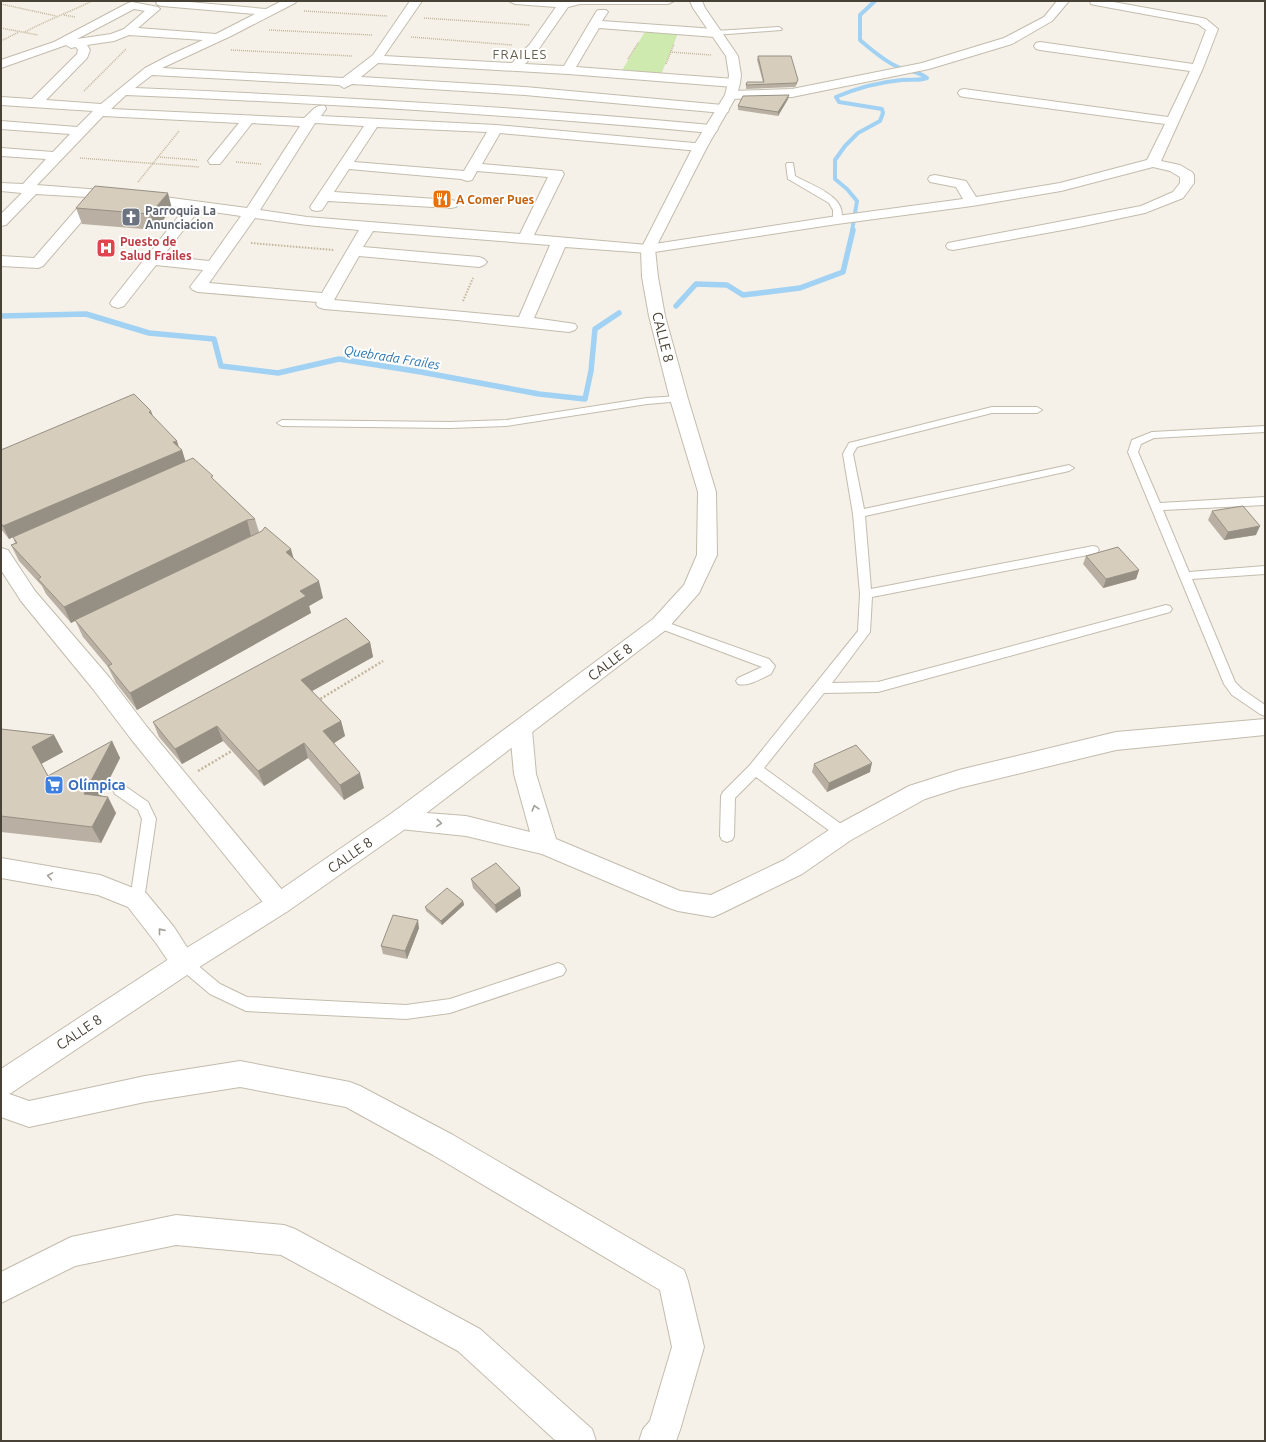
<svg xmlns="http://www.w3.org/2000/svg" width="1266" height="1442" font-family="Ubuntu,sans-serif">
	<rect width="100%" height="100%" fill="#f5f1e8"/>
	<path fill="#cfeaaf" d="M 647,28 L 679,31 L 660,77 L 620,74 Z"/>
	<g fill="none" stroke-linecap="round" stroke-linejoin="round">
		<path stroke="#a2d2f3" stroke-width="4" d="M 852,231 L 857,201 L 847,189 L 835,179 L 835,160 L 845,146 L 858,133 L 880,121 L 883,113 L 882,109 L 839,102 L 836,97 C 857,88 880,82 902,80 C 911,79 918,81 927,78 C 919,71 908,71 898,67 C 884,61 872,50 860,40 L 860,15 L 875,1"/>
		<path stroke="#a2d2f3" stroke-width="5.5" d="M 676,306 L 696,284 L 727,285 L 743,295 L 800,288 L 843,272 L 853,230
			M 1,316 L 86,314 L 149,333 L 214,339 L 221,366 L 278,373 L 339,359 L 421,372 L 539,394 L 585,399 L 591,371 L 595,329 L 619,313"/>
		<defs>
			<path id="service" d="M 779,27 L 782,29 L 781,30 L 715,35 L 712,33 L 715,31 Z
				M 787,163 L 793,163 L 795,176 C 810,185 851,197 840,222 L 837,223 L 833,220 L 833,210 L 829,203 L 788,179 L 786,165 Z
				M 679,396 L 683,397 L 684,399 L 683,401 L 647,404 L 506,426 L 450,428 L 282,426 L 277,423 L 282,420 L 450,422 L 506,420 L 647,398 Z
				M 992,407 L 1037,407 L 1042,410 L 1037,413 L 992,413 L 857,447 L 853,454 L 864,509 L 1069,465 L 1074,468 L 1069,471 L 865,516 L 871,589 L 1093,546 L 1097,547 L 1099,550 L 1097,553 L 1093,554 L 872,597 L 870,632 L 832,683 L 878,682 L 1166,605 L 1170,606 L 1172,609 L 1170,612 L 878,692 L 824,693 L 764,768 L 848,829 L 850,833 L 848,837 L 843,839 L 838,837 L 756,777 L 735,798 L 734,836 L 732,840 L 727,842 L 722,840 L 720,836 L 721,796 L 723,792 L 750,765 L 858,631 L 860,594 L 853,514 L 843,454 L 849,443 Z
				M 1265,426 L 1265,432 L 1154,438 L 1141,444 L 1138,452 L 1160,503 L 1265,497 L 1265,505 L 1163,510 L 1189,572 L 1265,566 L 1265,574 L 1192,579 L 1235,682 L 1242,689 L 1265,705 L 1265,716 L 1260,714 L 1232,695 L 1224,684 L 1128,452 L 1132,440 L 1152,432 Z
				M 660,620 L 769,659 L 775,666 L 771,674 C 762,678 748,687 738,684 L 736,681 L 738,678 L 762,667 L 656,627 L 654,624 L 656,621 Z
				M 120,785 L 125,786 L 148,802 L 156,819 L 144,900 L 142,904 L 137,906 L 132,904 L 130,900 L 142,819 L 138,810 L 115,794 L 113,790 L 115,786 Z
				M 184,956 L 189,958 L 220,984 L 247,997 L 406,1005 L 450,999 L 558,963 L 563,965 L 566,970 L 563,975 L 450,1013 L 406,1019 L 246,1011 L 210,994 L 179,968 L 176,963 L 179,958 Z"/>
			<path id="minor" d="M 158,1 L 178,1 L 266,9 L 282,1 L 297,1 L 295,3 L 231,36 L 162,68 L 343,78 L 373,55 L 410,1 L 422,1 L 384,56 L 512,63 L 530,44 L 556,7 L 515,4 L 509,1 L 674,1 L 668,4 L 580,4 L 568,7 L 538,50 L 525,64 L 564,66 L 596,12 L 598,10 L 606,10 L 608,12 L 602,21 L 715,29 L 719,31 L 721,33 L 719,35 L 715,37 L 599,28 L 576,67 L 734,79 L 738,80 L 740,83 L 738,86 L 734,87 L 568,74 L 378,63 L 361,77 L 525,87 L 723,105 L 728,106 L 729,109 L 728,112 L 723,113 L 525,95 L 352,84 L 344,88 L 339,85 L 152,75 L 135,88 C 327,96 519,107 711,125 L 716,126 L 718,129 L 716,132 L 711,133 C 516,115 321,103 126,95 L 111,109 L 304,118 C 311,113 314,104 325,106 L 326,109 L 321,116 L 496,125 L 705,144 L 707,147 L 705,150 L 700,151 L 500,133 L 482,164 L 562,171 L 564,174 L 534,235 L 648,245 L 837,216 L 963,199 L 956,187 L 930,182 L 928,179 L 930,176 L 935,175 L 966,181 L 976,197 L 1060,183 L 1147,160 L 1165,124 L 964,97 L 960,96 L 958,93 L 960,90 L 964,89 L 1168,117 L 1190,71 L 1040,50 L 1036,49 L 1034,46 L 1036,43 L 1040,42 L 1193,64 L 1206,30 L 1198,24 L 1095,5 L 1091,4 L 1090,1 L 1108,1 L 1202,18 L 1206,19 L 1218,29 L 1203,68 L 1161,161 L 1180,165 L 1192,172 L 1194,175 L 1194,183 L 1183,198 L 1145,213 L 1074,228 L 953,250 L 948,249 L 946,246 L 948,243 L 1141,206 L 1173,192 L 1180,183 L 1180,177 L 1170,171 L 1153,167 L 1061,191 L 972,206 L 837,224 L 648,253 L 565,247 L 534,318 L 575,324 L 577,327 L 575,330 L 569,332 L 457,320 L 324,309 L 318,307 L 316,304 L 317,302 L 198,292 L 193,290 L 190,287 L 203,270 L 156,265 L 124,306 L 118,308 L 112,306 L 110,303 L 112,300 L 185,208 L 102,198 L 43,266 L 38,268 L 1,266 L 1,256 L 34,258 L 87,197 L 36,194 L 6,225 L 1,226 L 1,214 L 22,193 L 1,191 L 1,183 L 23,184 L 46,159 L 1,156 L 1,148 L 53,152 L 70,134 L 1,129 L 1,121 L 77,127 L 93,111 L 1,105 L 1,97 L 32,99 L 77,54 L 78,50 L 76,47 L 71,48 L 66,45 L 1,68 L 1,60 L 54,42 L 128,3 L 132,2 L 158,7 L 160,9 L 138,28 L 216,34 L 255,14 L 162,6 L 158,5 L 156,3 ZM 134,9 L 145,11 L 124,29 L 111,34 L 77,39 ZM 129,35 L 203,40 L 170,55 L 145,68 L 101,104 L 46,100 L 87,58 L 90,50 L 87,45 L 114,41 ZM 103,116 L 239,123 L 208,161 L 210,164 L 220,164 L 252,123 L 300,126 L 247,208 L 127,192 L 37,185 ZM 315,123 L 364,126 L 310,207 L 312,210 L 317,211 L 322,210 L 328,201 L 451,208 L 456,207 L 458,204 L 456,201 L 451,200 L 334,192 L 349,169 L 461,179 L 467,181 L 472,180 L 477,171 L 548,177 L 520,234 L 307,217 L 260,210 ZM 377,127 L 487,132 L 464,171 L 354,162 ZM 199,210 L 241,216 L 209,261 L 163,256 ZM 255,218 L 307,225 L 359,230 L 322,293 L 209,283 ZM 373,231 L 550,245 L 519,317 L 334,300 L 359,256 L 479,267 L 484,265 L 487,262 L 484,259 L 479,257 L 363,247 Z
				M 1057,1 L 1069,1 L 1052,21 L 1012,44 L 929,69 L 792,97 L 731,99 L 727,98 L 725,95 L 727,92 L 731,91 L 792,89 L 922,63 L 1004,38 L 1044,17 Z
				M 1,548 L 8,550 L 35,591 L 109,677 L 147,727 L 288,897 L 291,904 L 288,911 L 279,914 L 270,911 L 131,739 L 93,689 L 21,601 L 1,570 Z
				M 1265,719 L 1265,735 L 1116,750 L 959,788 L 925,799 L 851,840 L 802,874 L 722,913 L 713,917 L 678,911 L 669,908 L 542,854 L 466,836 L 400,829 L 392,827 L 388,820 L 392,813 L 400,811 L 466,816 L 530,832 L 514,774 L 510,730 L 513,724 L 521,722 L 529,724 L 532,730 L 536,774 L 556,839 L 680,891 L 711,895 L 784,860 L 835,826 L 909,786 L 959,770 L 1116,732 Z
				M 1,858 L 100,875 L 146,893 L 174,927 L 197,963 L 193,971 L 184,974 L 175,971 L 156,943 L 128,907 L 98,895 L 1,878 Z
				M 240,1061 L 350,1082 L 360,1086 L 453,1135 L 684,1270 L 688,1281 L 704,1347 L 680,1430 L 676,1441 L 639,1441 L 643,1429 L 650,1421 L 672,1347 L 660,1290 L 433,1155 L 346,1107 L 240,1087 L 145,1102 L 29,1127 L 1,1117 L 1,1091 L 29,1101 L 145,1076 Z
				M 176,1215 L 284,1225 L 295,1229 L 480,1329 L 592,1429 L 596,1441 L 556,1441 L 458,1351 L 281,1255 L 176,1245 L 75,1266 L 1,1303 L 1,1272 L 71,1237 Z"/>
			<path id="tertiary" d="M 690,1 L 702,1 L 705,8 L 738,56 L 741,75 L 740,83 L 737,95 L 707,147 L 655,249 L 658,277 L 665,316 L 688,399 L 716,492 L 717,555 L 699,593 L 667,629 L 408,827 L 288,911 L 193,971 L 11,1093 L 1,1097 L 1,1069 L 175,955 L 270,897 L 392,813 L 653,619 L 684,585 L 697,555 L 698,492 L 670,399 L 649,316 L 642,277 L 641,249 L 693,147 L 725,95 L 728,83 L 729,75 L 726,56 L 693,8 Z"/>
		</defs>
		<use href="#service" stroke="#c3bcad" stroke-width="2"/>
		<use href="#minor" stroke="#c3bcad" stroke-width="2"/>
		<use href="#tertiary" stroke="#c3bcad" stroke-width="2"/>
		<path stroke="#c3b59b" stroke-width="1.5" stroke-dasharray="1 1" stroke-linecap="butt" d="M 1,4 L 56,16
			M 304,11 L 387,16
			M 64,15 L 75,17
			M 424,18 L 530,25
			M 1,28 L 38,35
			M 269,30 L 372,35
			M 25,32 C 47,20 70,12 92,1
			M 411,37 L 512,45
			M 1,41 L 19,32
			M 231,50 L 352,56
			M 670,52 L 711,55
			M 628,59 L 638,43
			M 666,64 L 674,44
			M 84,91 L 126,49
			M 158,157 L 197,160
			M 80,158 L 199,167
			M 236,162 L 261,164
			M 138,182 L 179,131"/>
		<path stroke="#c3b59b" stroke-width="2" stroke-dasharray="1.5 1.5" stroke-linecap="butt" d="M 251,243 L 334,250
			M 463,301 L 473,278"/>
		<path stroke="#c3b59b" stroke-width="2.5" stroke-dasharray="2 2" stroke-linecap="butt" d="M 317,701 L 383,661
			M 198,771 L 235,749"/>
		<use href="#service" fill="#fff" fill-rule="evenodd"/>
		<use href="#minor" fill="#fff" fill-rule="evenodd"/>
		<use href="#tertiary" fill="#fff" fill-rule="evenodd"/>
	</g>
	<path fill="#b9b0a3" d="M 758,56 L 797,83 L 795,87 L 746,89 L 746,85 L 763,82 L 757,60 Z
		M 788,99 L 778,116 L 738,110 L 738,106 Z
		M 76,208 L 172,209 L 155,230 L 82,224 Z
		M 153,416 L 179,448 L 182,450 L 185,461 L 214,480 L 255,519 L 259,532 L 293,558 L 323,598 L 309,606 L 311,613 L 137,710 L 116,683 L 108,667 L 83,637 L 75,620 L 71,623 L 46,594 L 42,586 L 19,561 L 11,545 L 15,543 L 13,537 L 9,539 L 1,529 L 1,450 Z
		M 1212,511 L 1256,535 L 1224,540 L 1208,520 Z
		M 1086,556 L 1139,570 L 1136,579 L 1103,588 L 1083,564 Z
		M 370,642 L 373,657 L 312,691 L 341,721 L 345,736 L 334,743 L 364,788 L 344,800 L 308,758 L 264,786 L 223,741 L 182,764 L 159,737 L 153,722 Z
		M 1,729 L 54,735 L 63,752 L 41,764 L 48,776 L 112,741 L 120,758 L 101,796 L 116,813 L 101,843 L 1,832 Z
		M 814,764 L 870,772 L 827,792 L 812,772 Z
		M 471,879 L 520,888 L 521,896 L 496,913 L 473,888 Z
		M 463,901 L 464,905 L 442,925 L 426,911 L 425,907 Z
		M 419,928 L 407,959 L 383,954 L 381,946 Z"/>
	<path fill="#969084" d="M 798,80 L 797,83 L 795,87 L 796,83 Z
		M 789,95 L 788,99 L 778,116 L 778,112 Z
		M 168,193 L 172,209 L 155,230 L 150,214 Z
		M 151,411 L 156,424 L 149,412 Z
		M 177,441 L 180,451 L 182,450 L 186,463 L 9,539 L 3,526 Z
		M 247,520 L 251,536 L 71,623 L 64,607 Z
		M 1260,526 L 1256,535 L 1224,540 L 1228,532 Z
		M 291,549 L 296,567 L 286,552 Z
		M 1139,570 L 1136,579 L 1103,588 L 1106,579 Z
		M 319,581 L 323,598 L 309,606 L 311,613 L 137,710 L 130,693 L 300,591 Z
		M 370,642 L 373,657 L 305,695 L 301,680 Z
		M 341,721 L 345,736 L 328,747 L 323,731 Z
		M 217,726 L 223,741 L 182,764 L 175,749 Z
		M 54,735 L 63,752 L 41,764 L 32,747 Z
		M 112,741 L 120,758 L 93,811 L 84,794 Z
		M 304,743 L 308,758 L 264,786 L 258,771 Z
		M 872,763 L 870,772 L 827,792 L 829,783 Z
		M 360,773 L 364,788 L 344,800 L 340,785 Z
		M 108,797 L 116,813 L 101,843 L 92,827 Z
		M 520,888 L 521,896 L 496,913 L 495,905 Z
		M 463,901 L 464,905 L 442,925 L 441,921 Z
		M 418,920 L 419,928 L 407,959 L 405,951 Z"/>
	<path fill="#d7cdbd" stroke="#969084" d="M 758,56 L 791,56 L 798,80 L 796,83 L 746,85 L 747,82 L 764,82 Z
		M 789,95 L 778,112 L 738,106 L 743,96 Z
		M 95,186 L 168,193 L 150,214 L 76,208 Z
		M 134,394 L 151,411 L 149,412 L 177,441 L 173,442 L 182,450 L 3,526 L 1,523 L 1,450 Z
		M 193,458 L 213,476 L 211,477 L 255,519 L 247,520 L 64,607 L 38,579 L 41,577 L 11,545 L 17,543 L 13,537 Z
		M 1243,506 L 1260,526 L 1228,532 L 1212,511 Z
		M 265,527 L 291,549 L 286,552 L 319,581 L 300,591 L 306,596 L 130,693 L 108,666 L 112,664 L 75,620 L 262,531 Z
		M 1118,547 L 1139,570 L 1106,579 L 1086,556 Z
		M 346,618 L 370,642 L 301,680 L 341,721 L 323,731 L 360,773 L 340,785 L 304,743 L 258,771 L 217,726 L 175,749 L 153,722 Z
		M 1,729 L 54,735 L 32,747 L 48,776 L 112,741 L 84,794 L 108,797 L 92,827 L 1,816 Z
		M 856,745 L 872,763 L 829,783 L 814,764 Z
		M 496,863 L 520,888 L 495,905 L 471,879 Z
		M 447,888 L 463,901 L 441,921 L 425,907 Z
		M 393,915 L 418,920 L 405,951 L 381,946 Z"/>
	<defs><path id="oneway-chevron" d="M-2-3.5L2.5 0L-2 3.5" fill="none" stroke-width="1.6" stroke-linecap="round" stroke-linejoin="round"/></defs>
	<g stroke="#a4a09a">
		<use href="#oneway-chevron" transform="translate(535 808) rotate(-106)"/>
		<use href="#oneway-chevron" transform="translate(439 823) rotate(5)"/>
		<use href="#oneway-chevron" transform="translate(50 876) rotate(-170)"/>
		<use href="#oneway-chevron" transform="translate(161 931) rotate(-129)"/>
	</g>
	<defs>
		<symbol id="restaurant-square" viewBox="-11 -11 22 22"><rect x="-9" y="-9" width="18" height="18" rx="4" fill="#e8710a" stroke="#fff"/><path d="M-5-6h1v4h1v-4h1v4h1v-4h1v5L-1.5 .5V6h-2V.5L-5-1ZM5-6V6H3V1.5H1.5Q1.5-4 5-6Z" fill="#fff"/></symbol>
		<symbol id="church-square" viewBox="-11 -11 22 22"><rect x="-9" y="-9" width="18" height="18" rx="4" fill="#6b7280" stroke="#fff"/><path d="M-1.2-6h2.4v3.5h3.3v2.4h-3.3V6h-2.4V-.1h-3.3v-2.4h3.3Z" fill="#fff"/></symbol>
		<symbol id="hospital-square" viewBox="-11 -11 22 22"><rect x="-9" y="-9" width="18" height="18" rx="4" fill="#e0444e" stroke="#fff"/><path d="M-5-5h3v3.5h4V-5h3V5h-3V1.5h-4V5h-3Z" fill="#fff"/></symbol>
		<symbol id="supermarket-square" viewBox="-11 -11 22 22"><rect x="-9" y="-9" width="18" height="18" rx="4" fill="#3f7fe0" stroke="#fff"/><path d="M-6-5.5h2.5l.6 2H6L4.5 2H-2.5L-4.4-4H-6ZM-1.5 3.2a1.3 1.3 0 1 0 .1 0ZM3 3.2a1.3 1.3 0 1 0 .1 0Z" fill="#fff"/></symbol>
	</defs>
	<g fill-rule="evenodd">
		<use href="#restaurant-square" x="431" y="188" width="22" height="22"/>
		<use href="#church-square" x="120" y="206" width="22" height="22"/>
		<use href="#hospital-square" x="95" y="237" width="22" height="22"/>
		<use href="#supermarket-square" x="43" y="774" width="22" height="22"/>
	</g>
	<g text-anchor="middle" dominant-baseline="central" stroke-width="4" stroke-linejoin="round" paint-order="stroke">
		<g font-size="12" font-weight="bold" fill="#c56008" stroke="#fff" text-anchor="start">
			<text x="456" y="199">A Comer Pues</text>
		</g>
		<g font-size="12" font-weight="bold" fill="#5b616d" stroke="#fff" text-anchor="start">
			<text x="145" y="210">Parroquia La<tspan x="145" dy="14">Anunciacion</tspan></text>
		</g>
		<g font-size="12" font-weight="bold" fill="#be3a42" stroke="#fff" text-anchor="start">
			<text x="120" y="241">Puesto de<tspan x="120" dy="14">Salud Frailes</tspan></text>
		</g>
		<g font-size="13" letter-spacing="1" fill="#6b5f4d" stroke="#fff">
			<text x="520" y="54">FRAILES</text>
		</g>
		<g font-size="13" font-style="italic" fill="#2a77b1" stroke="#fff">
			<text transform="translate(392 357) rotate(9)">Quebrada Frailes</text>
		</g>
		<g font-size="14" fill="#484136" stroke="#fff">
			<text transform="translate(663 337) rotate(76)">CALLE 8</text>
			<text transform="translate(610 662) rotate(-37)">CALLE 8</text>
			<text transform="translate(350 855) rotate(-35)">CALLE 8</text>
			<text transform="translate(79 1032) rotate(-34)">CALLE 8</text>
		</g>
		<g font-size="14" font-weight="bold" fill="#366cbe" stroke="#fff" text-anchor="start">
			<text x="68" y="785">Olímpica</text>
		</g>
	</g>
	<rect width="1266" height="1442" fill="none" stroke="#484136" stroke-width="4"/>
</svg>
